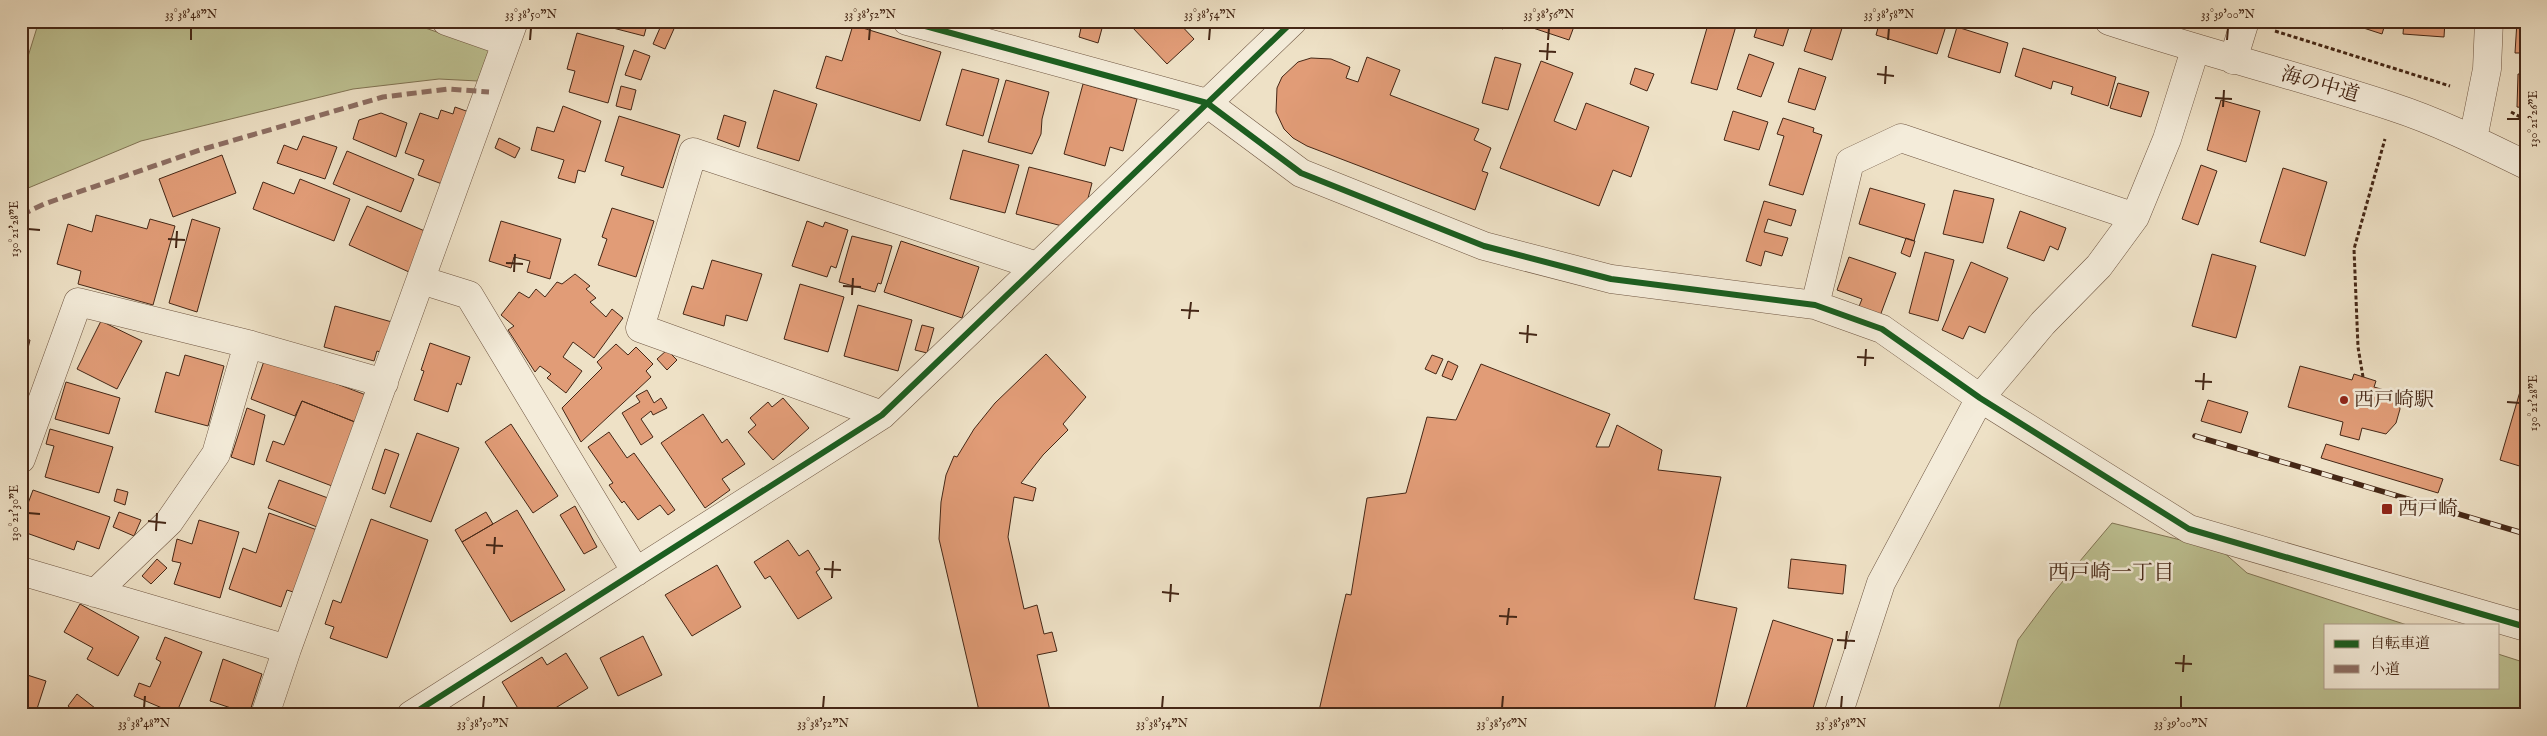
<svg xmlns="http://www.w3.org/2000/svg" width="2547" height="736" font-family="'IM FELL English','Noto Serif JP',serif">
	<rect width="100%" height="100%" fill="#eee1c6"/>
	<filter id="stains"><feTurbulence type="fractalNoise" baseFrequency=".004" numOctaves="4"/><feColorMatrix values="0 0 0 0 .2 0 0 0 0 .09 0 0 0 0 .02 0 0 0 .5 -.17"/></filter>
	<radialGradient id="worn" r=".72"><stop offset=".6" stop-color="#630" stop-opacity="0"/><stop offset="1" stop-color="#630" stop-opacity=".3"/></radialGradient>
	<path fill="#bdc192" stroke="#817454" d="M 39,21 L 405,21 L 489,50 L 478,81 L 439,79 L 353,89 L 141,141 L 21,191 L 21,79 Z
		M 2112,523 L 2221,550 L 2247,573 L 2407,625 L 2326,625 L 2326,687 L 2498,687 L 2498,654 L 2526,663 L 2526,715 L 1997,715 L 2018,640 L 2053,593 Z"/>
	<path fill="#e19c77" stroke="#452716" d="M 610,21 L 648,21 L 644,36 L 609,27 Z
		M 663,21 L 677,22 L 665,49 L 653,44 Z
		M 1066,21 L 1104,21 L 1098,43 L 1079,37 L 1081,28 L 1065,24 Z
		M 1138,21 L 1177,21 L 1194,39 L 1167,64 L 1132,27 Z
		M 1481,21 L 1506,21 L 1503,29 Z
		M 1529,21 L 1576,21 L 1569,40 L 1527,26 Z
		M 1654,21 L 1675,21 L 1673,27 Z
		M 1709,21 L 1736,26 L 1717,90 L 1691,83 Z
		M 1759,21 L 1791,21 L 1783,46 L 1754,37 Z
		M 1814,21 L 1829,21 L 1843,25 L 1832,60 L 1804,51 Z
		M 1880,21 L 1932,21 L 1946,26 L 1937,54 L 1876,35 Z
		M 2342,21 L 2386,21 L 2382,34 Z
		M 2404,21 L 2445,21 L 2444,37 L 2403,34 Z
		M 2517,21 L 2526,21 L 2526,53 L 2515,53 Z
		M 853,25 L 941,52 L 920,121 L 816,88 L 826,56 L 842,61 Z
		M 1957,27 L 2008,43 L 2000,73 L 1948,57 Z
		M 577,33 L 624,46 L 608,103 L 569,92 L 575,71 L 567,69 Z
		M 2023,48 L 2116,77 L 2108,106 L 2071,94 L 2073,87 L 2053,81 L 2051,89 L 2015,76 Z
		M 634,50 L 650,56 L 641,80 L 625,75 Z
		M 1749,54 L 1774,63 L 1761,97 L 1737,89 Z
		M 1367,57 L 1400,70 L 1390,95 L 1479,129 L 1474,140 L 1491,148 L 1482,171 L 1488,173 L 1475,210 L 1307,146 L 1293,138 L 1284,129 L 1276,112 L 1277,88 L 1282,77 L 1298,62 L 1311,58 L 1331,59 L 1350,67 L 1346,78 L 1358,82 Z
		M 1495,57 L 1521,64 L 1508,110 L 1482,103 Z
		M 1541,61 L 1573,73 L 1554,121 L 1576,130 L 1586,103 L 1649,127 L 1631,177 L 1613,170 L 1599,206 L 1500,168 Z
		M 1635,68 L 1654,74 L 1647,91 L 1630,84 Z
		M 1799,68 L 1826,77 L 1815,110 L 1788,102 Z
		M 962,69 L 999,79 L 983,136 L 946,125 Z
		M 2518,74 L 2526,74 L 2526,108 L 2517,107 Z
		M 1006,80 L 1049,92 L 1042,119 L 1041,134 L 1032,154 L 988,142 Z
		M 2118,83 L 2149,92 L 2141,117 L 2110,108 Z
		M 1083,84 L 1137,99 L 1123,151 L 1110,147 L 1105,166 L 1064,154 Z
		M 621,86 L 636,90 L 631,110 L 616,106 Z
		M 774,90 L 817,104 L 799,161 L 757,148 Z
		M 2221,100 L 2260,111 L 2246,162 L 2207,150 Z
		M 563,106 L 601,121 L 585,172 L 578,170 L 575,183 L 558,178 L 564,160 L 531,150 L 537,127 L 554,132 Z
		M 455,107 L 469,112 L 442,184 L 418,175 L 424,160 L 405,153 L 420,113 L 438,119 L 441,110 L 453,114 Z
		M 1733,111 L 1768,122 L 1759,150 L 1724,140 Z
		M 381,113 L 407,123 L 396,157 L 353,139 L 359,120 Z
		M 724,115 L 746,122 L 739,147 L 717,139 Z
		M 619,116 L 680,135 L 663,188 L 621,175 L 624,167 L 605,161 Z
		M 1783,118 L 1814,128 L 1813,132 L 1822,135 L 1803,195 L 1769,185 L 1784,136 L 1777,134 Z
		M 303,136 L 337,147 L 325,179 L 277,163 L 284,145 L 297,150 Z
		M 499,138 L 520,148 L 515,158 L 495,148 Z
		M 963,150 L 1019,165 L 1005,213 L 950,199 Z
		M 347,151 L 414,179 L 401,212 L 333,184 Z
		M 222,155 L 236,193 L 173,217 L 159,179 Z
		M 2201,165 L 2217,171 L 2198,225 L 2182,219 Z
		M 1029,167 L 1092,183 L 1086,206 L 1066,227 L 1016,214 Z
		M 2283,168 L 2327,182 L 2305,256 L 2260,242 Z
		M 300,179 L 350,199 L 334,241 L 253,209 L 263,182 L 294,194 Z
		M 1870,188 L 1925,204 L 1914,241 L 1859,224 Z
		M 1954,190 L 1994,199 L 1983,243 L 1943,234 Z
		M 1764,201 L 1796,210 L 1791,226 L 1768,219 L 1764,232 L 1788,238 L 1782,256 L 1765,251 L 1761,266 L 1746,261 Z
		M 367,206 L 427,232 L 409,272 L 349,245 Z
		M 612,208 L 654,221 L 636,277 L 598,265 L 607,239 L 602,237 Z
		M 2020,211 L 2066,228 L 2058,250 L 2050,246 L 2044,261 L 2007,248 Z
		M 96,215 L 147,229 L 150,219 L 175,226 L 153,305 L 78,284 L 81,271 L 57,264 L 68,224 L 92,232 Z
		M 192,219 L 220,228 L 197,312 L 169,303 Z
		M 501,221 L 561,239 L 550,279 L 527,272 L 530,261 L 514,257 L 511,268 L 489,261 Z
		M 807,221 L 823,227 L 825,222 L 848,230 L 836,268 L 831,266 L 827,277 L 792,266 Z
		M 852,236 L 892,246 L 881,284 L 878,283 L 875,292 L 839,282 Z
		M 1906,238 L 1915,241 L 1910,257 L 1901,253 Z
		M 901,241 L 979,267 L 962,318 L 884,292 Z
		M 1925,252 L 1954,260 L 1938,321 L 1909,313 Z
		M 2212,254 L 2256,266 L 2236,338 L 2192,326 Z
		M 1849,257 L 1896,273 L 1880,316 L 1858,309 L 1862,299 L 1837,290 Z
		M 712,260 L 762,274 L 747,321 L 726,315 L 724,326 L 683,314 L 692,286 L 703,289 Z
		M 1971,262 L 2008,278 L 1985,333 L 1969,326 L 1963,339 L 1942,330 Z
		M 575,274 L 590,286 L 586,289 L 596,298 L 590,302 L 606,317 L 612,309 L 623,318 L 594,358 L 573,342 L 563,357 L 582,371 L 566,393 L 547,378 L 551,374 L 540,366 L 535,372 L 508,330 L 514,326 L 501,315 L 519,292 L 529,298 L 536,289 L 545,297 L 557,282 L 562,284 Z
		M 800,284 L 844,297 L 828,352 L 784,339 Z
		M 858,305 L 912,320 L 898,371 L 844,356 Z
		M 335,306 L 392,322 L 383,353 L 377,351 L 374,361 L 324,347 Z
		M 101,321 L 142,341 L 117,389 L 77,369 Z
		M 922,325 L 934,328 L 927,353 L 915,350 Z
		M 21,338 L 30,340 L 24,365 L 21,365 Z
		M 430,343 L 470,357 L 461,385 L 457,383 L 448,412 L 414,400 L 424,371 L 421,370 Z
		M 616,344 L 628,355 L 636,347 L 653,364 L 646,371 L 651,377 L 581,442 L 562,408 L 602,368 L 597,362 Z
		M 667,350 L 677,360 L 667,370 L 657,359 Z
		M 1046,354 L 1086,397 L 1063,424 L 1068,430 L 1043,455 L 1021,483 L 1036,488 L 1033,501 L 1014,497 L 1008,537 L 1024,609 L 1037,605 L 1044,634 L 1052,632 L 1057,651 L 1037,655 L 1051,715 L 980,715 L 939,539 L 941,502 L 946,475 L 954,456 L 957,457 L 974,429 L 995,403 Z
		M 185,355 L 224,366 L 208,426 L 155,412 L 166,372 L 179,376 Z
		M 1432,355 L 1443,359 L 1436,374 L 1425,369 Z
		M 264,361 L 282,363 L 366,395 L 355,422 L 302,401 L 295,416 L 251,399 Z
		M 1448,361 L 1458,366 L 1452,380 L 1442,376 Z
		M 1481,364 L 1610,414 L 1596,447 L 1609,447 L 1617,425 L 1662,450 L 1658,470 L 1721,477 L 1694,599 L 1737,608 L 1713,715 L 1318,715 L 1346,594 L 1351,595 L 1367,498 L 1406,493 L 1427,417 L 1456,420 Z
		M 2300,366 L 2352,380 L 2354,374 L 2376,381 L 2374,387 L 2398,394 L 2400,409 L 2396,423 L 2386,434 L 2362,428 L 2359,440 L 2340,435 L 2343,422 L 2288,407 Z
		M 2526,371 L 2526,468 L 2500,460 Z
		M 66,382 L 120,398 L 109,434 L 55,419 Z
		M 647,390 L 654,403 L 661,398 L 667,408 L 653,415 L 651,411 L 641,419 L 653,437 L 641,445 L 622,413 L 640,402 L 636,396 Z
		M 783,398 L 809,428 L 773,460 L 748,432 L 756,425 L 750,418 L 768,402 L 772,407 Z
		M 2208,400 L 2248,412 L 2241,433 L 2201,421 Z
		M 302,401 L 355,422 L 332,486 L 266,461 L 273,441 L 284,445 Z
		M 247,408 L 265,415 L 254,465 L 231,457 Z
		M 703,414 L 722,443 L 727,439 L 745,464 L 722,479 L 730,490 L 705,508 L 661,443 Z
		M 511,424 L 558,496 L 533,513 L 485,442 Z
		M 50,429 L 113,447 L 99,493 L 45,477 L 54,446 L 46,444 Z
		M 609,432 L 627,458 L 634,453 L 675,510 L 668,515 L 660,505 L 638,520 L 624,501 L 622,503 L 609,485 L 613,483 L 588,447 Z
		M 417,433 L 459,448 L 431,522 L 390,507 Z
		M 2326,444 L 2443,479 L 2438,493 L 2321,458 Z
		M 385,449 L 399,454 L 385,494 L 372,489 Z
		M 279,480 L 328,498 L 317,527 L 268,508 Z
		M 117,489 L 128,492 L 125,505 L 114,501 Z
		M 33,490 L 110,517 L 99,549 L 77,541 L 74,550 L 21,531 L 21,522 Z
		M 575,506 L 597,547 L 584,554 L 560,515 Z
		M 517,510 L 565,590 L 511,622 L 462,542 Z
		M 119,512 L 141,520 L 134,536 L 113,527 Z
		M 486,512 L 493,524 L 462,542 L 455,530 Z
		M 269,513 L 320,531 L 299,594 L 287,590 L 281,607 L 229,589 L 243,548 L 256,553 Z
		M 371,519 L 428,540 L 387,658 L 330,638 L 334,627 L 325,624 L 333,600 L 341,603 Z
		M 199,520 L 239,532 L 220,598 L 174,584 L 181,563 L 172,561 L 177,539 L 192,544 Z
		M 788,540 L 799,556 L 808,550 L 820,569 L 816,572 L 832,598 L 798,619 L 770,576 L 765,579 L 754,562 Z
		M 157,559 L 167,568 L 151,584 L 142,576 Z
		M 1791,559 L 1846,565 L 1843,594 L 1788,588 Z
		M 717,565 L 741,607 L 692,636 L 665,595 Z
		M 80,604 L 139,637 L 118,676 L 87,659 L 93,648 L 64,632 Z
		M 1773,620 L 1833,639 L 1811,715 L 1744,715 Z
		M 643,636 L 662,675 L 618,696 L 600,658 Z
		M 165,637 L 202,652 L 176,714 L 134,696 L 139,683 L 150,687 L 161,662 L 156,659 Z
		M 566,653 L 588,688 L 544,715 L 522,715 L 502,682 L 542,657 L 547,665 Z
		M 223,659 L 262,674 L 249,714 L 210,701 Z
		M 21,673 L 46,681 L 35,715 L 28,713 L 28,715 L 21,715 Z
		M 77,694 L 104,715 L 69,715 L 73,710 L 68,706 Z
		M 189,708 L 207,715 L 186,715 Z"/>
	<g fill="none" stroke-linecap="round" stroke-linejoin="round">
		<defs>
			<path id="minor" d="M 446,21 L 506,42
				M 907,21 L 1207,103 L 1301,173 L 1484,246 L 1611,279 L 1815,305 L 1882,329 L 1980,398 L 2189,529 L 2526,627
				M 2109,21 C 2203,52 2299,76 2393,107 C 2439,122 2483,144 2526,165
				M 2233,60 L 2245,21
				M 2473,139 L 2487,69 L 2489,21
				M 421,280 L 469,295 L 636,572
				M 1815,305 L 1850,162 L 1901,138 L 2135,217
				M 882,415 L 640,328 L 693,152 L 1037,266
				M 21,459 L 78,302 L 248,344 L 384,383
				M 21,571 L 287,649
				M 95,593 L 169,522 L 216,454 L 248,344
				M 265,715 L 287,649 L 514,21
				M 411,715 L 882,415 L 1293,21
				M 1838,715 L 1881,583 L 1980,398 L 2043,323 L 2099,266 L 2135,217 L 2167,139 L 2195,50"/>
		</defs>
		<use href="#minor" stroke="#6f5642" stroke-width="29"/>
		<path stroke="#452716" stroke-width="3" stroke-dasharray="4 2.5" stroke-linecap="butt" d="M 2275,31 L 2450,86
			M 2511,112 L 2526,120
			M 2363,377 L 2358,347 L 2354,249 L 2385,139"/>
		<use href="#minor" stroke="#f4ecda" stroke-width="28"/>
		<defs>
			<path id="rail" d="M 2195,436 L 2526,534"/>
		</defs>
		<use href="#rail" stroke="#452716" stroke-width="5.5"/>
		<use href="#rail" stroke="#f4ecda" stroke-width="4" stroke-dasharray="11" stroke-linecap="butt"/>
		<path stroke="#8d6e63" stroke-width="5" stroke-dasharray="10 5" stroke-linecap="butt" d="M 21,215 L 44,204 L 200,150 L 383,97 L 448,89 L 489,92"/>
		<defs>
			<path id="cycleway" d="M 907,21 L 1207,103 L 1301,173 L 1484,246 L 1611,279 L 1815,305 L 1882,329 L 1980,398 L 2189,529 L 2526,627
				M 411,715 L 882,415 L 1293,21"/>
		</defs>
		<use href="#cycleway" stroke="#f4ecda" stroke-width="9"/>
		<use href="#cycleway" stroke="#1b5e20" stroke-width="6"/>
	</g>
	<path fill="none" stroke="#452716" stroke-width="2" d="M 191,40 L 191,28M 530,40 L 531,28M 869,40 L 870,28M 1209,40 L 1210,28M 1548,40 L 1549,28M 1888,40 L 1889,28M 2227,40 L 2228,28M 1539,51 L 1556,52M 1547,60 L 1548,43M 1877,74 L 1894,76M 1885,84 L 1886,66M 2215,98 L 2232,99M 2223,107 L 2224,90M 2507,119 L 2520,119M 28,229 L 40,230M 168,239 L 185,240M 176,248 L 177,231M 506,263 L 523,264M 514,272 L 515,254M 843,286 L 861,287M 852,295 L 853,278M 1181,310 L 1199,311M 1189,319 L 1191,302M 1519,333 L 1537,335M 1527,343 L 1528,325M 1857,357 L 1874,358M 1865,366 L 1866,349M 2195,381 L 2212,382M 2203,390 L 2204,373M 2507,402 L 2520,403M 28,513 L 40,514M 148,521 L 166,523M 156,531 L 157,513M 486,545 L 503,546M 494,554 L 495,537M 824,569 L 841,570M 832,578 L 833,561M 1162,592 L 1179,594M 1170,602 L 1171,584M 1499,616 L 1517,617M 1507,625 L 1509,608M 1837,640 L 1855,641M 1845,649 L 1847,631M 2175,663 L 2192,664M 2183,672 L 2184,655M 144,708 L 145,696M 483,708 L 484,696M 823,708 L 824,696M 1162,708 L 1163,696M 1502,708 L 1503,696M 1841,708 L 1842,696M 2181,708 L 2181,696"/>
	<g fill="#8f2418" stroke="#f4ecda" stroke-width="2">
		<circle cx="2344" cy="400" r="5"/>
		<rect x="2381" y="503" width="12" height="12" rx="2.5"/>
	</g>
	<g text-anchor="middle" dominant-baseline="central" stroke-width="5" stroke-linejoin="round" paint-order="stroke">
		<g font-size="20" fill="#452716" stroke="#f4ecda">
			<text transform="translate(2320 85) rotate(16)">海の中道</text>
		</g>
		<g font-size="20" fill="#452716" stroke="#f4ecda" text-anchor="start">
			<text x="2354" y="400">西戸崎駅</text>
			<text x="2398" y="509">西戸崎</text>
		</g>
		<g font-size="21" fill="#452716" stroke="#f4ecda">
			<text x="2111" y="573">西戸崎一丁目</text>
		</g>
	</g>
	<rect width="2547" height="736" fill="none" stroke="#eee1c6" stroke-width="55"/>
	<rect x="2324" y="624" width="175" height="65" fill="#f4ecda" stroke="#ae9d8c"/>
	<rect x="2334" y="640" width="25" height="8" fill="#1b5e20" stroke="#ae9d8c"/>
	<text x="2370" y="648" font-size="15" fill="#452716">自転車道</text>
	<rect x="2334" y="665" width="25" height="8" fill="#8d6e63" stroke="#ae9d8c"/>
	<text x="2370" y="674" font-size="15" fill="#452716">小道</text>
	<rect x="28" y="28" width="2492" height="680" fill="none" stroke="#452716" stroke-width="2"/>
	<g font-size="12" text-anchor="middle" fill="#452716">
		<text x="191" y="18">33°38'48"N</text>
		<text x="531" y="18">33°38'50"N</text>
		<text x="870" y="18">33°38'52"N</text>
		<text x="1210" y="18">33°38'54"N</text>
		<text x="1549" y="18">33°38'56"N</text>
		<text x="1889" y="18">33°38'58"N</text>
		<text x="2228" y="18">33°39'00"N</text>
		<text transform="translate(2533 119) rotate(-90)" y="4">130°21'26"E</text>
		<text transform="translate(14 229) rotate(-90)" y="4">130°21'28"E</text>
		<text transform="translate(2533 403) rotate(-90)" y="4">130°21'28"E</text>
		<text transform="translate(14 513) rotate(-90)" y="4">130°21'30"E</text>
		<text x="144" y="727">33°38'48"N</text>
		<text x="483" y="727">33°38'50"N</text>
		<text x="823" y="727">33°38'52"N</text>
		<text x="1162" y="727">33°38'54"N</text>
		<text x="1502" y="727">33°38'56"N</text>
		<text x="1841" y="727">33°38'58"N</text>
		<text x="2181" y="727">33°39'00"N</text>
	</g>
	<rect width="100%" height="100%" filter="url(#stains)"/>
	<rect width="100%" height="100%" fill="url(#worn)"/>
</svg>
